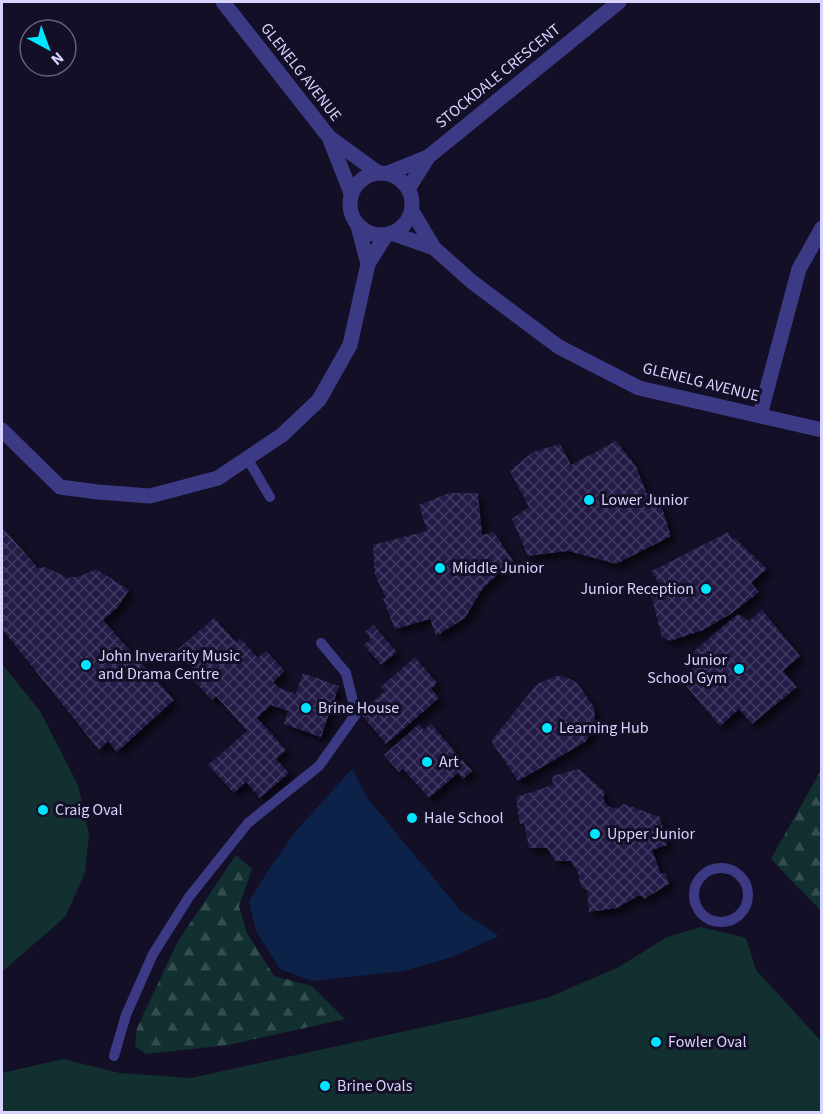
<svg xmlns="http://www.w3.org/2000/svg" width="823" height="1114" font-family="'Source Sans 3',sans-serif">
	<defs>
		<pattern id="forest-firs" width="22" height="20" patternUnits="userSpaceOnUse" patternTransform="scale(1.5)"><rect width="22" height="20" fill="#12302f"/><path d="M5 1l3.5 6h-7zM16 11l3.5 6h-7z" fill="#344d4e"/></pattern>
		<pattern id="building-cross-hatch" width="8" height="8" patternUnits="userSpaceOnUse" patternTransform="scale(1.5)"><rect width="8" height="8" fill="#241b47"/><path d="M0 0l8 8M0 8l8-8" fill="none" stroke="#433b63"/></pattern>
		<filter id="shadow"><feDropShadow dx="5.5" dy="5.5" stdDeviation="3" flood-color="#0009"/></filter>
	</defs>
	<rect width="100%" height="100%" fill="#130f26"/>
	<path fill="#12302f" d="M 2,664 L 40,711 L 78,785 L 89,835 L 85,873 L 65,917 L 2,972 Z
		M 701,927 L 746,938 L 756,970 L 821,1041 L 821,1112 L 2,1112 L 2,1073 L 63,1059 L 120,1073 L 191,1078 L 474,1016 L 547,998 L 619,967 L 667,937 Z"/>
	<path fill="url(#forest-firs)" d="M 821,770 L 821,911 L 771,859 Z
		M 236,855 L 252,869 L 239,906 L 247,933 L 274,976 L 312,986 L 345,1019 L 228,1045 L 146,1054 L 135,1046 L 137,1028 L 178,941 Z"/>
	<path fill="#0c2248" d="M 352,769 L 368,799 L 461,911 L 499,936 L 452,957 L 404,971 L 312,981 L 280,969 L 256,931 L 249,901 L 271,866 L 296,831 Z"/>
	<path fill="url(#building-cross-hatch)" filter="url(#shadow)" d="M 616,441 L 636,466 L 646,492 L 662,508 L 671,536 L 616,564 L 568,551 L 528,556 L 512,519 L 529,507 L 510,471 L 533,452 L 560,444 L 571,465 Z
		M 449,493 L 478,493 L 482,535 L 494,532 L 513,561 L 483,588 L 465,618 L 436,636 L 430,619 L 395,629 L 383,599 L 386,598 L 375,575 L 373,545 L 427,531 L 419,505 Z
		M 2,527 L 38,568 L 45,567 L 68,578 L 81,576 L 96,569 L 129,590 L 118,607 L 103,620 L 174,700 L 117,752 L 108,741 L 99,750 L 2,629 Z
		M 728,532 L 733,540 L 735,538 L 767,569 L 751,583 L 759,592 L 732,613 L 703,630 L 670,641 L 662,637 L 651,595 L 660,586 L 652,571 Z
		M 762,610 L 800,656 L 783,671 L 797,687 L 752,724 L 739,709 L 720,726 L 680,679 L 694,667 L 686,658 L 738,614 L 749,621 Z
		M 214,618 L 236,642 L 240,638 L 258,658 L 266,651 L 285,671 L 273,682 L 279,688 L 296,694 L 303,673 L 339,686 L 321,737 L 284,724 L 288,711 L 271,705 L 257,718 L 286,750 L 276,759 L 289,773 L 260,798 L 246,782 L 234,793 L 208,765 L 247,731 L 216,696 L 212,700 L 194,681 L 199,676 L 176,651 Z
		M 373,625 L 397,652 L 381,665 L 364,645 L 371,639 L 365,632 Z
		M 415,657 L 437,683 L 431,689 L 439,698 L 386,744 L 360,713 L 385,691 L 381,687 Z
		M 556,676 L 566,677 L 577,683 L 594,707 L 595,721 L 591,734 L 585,742 L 518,781 L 491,741 L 537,684 Z
		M 419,724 L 424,730 L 431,724 L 472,771 L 463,779 L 458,773 L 429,798 L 403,769 L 399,772 L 384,755 Z
		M 579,769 L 605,792 L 603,798 L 607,806 L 618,809 L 624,804 L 660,817 L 667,845 L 652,850 L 661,874 L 665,873 L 669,884 L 644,899 L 640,895 L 617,908 L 589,912 L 587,890 L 582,888 L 577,870 L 570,861 L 555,861 L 547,848 L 529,848 L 524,823 L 520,824 L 516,797 L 553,785 L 552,776 Z"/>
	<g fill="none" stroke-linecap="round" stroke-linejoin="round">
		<path stroke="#3d3a85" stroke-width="10" d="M 247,458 L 270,497
			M694 895a27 27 0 1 1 54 0a27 27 0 1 1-54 0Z
			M 114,1056 L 126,1015 L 153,954 L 189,897 L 248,823 L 319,766 L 356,714 L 346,673 L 321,643"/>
		<path stroke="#3d3a85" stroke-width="15" d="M 223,2 L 329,137 L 377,172
			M 329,137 L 351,193
			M350 204a31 31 0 1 1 62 0a31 31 0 1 1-62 0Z
			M 388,173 L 428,157 L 619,2
			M 408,189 L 428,157
			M 412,211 L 434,248 L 471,281 L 559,347 L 639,388 L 822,430
			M 358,226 L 368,264
			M 391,233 L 434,248
			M 760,415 L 799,269 L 822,228
			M 2,430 L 60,487 L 98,492 L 150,496 L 218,478 L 282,435 L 319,400 L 350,345 L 368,264 L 386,235"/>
	</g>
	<g fill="#00e5ff" stroke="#130f26" stroke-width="2">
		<circle cx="589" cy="500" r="6"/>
		<circle cx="440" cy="568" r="6"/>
		<circle cx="706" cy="589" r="6"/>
		<circle cx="86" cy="665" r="6"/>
		<circle cx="739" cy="669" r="6"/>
		<circle cx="306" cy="708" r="6"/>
		<circle cx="547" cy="728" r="6"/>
		<circle cx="427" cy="762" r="6"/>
		<circle cx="43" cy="810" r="6"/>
		<circle cx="412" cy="818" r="6"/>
		<circle cx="595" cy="834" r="6"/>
		<circle cx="656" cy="1042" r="6"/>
		<circle cx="325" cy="1086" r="6"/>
	</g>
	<g text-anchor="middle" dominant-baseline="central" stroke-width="6" stroke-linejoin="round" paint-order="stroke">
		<g font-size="16" fill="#d9d4ff" stroke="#130f26">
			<text transform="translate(301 72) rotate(52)">GLENELG AVENUE</text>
			<text transform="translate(498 76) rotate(-39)">STOCKDALE CRESCENT</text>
			<text transform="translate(701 382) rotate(14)">GLENELG AVENUE</text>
		</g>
		<g font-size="16" fill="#d9d4ff" stroke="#130f26" text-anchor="start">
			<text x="601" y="500">Lower Junior</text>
			<text x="452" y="568">Middle Junior</text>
			<text x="694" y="589" text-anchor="end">Junior Reception</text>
			<text x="98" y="656">John Inverarity Music<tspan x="98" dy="18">and Drama Centre</tspan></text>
			<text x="727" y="660" text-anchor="end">Junior<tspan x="727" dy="18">School Gym</tspan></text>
			<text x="318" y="708">Brine House</text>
			<text x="559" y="728">Learning Hub</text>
			<text x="439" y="762">Art</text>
			<text x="55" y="810">Craig Oval</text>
			<text x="424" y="818">Hale School</text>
			<text x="607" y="834">Upper Junior</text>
			<text x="668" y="1042">Fowler Oval</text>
			<text x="337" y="1086">Brine Ovals</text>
		</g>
	</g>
	<rect width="823" height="1114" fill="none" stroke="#d9d4ff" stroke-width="6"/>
	<g transform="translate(48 48) rotate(139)"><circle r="28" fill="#130f26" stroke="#625e7d" stroke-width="1.5"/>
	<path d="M0-4.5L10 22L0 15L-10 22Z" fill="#00e5ff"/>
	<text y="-9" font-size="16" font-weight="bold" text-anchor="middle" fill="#d9d4ff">N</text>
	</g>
</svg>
